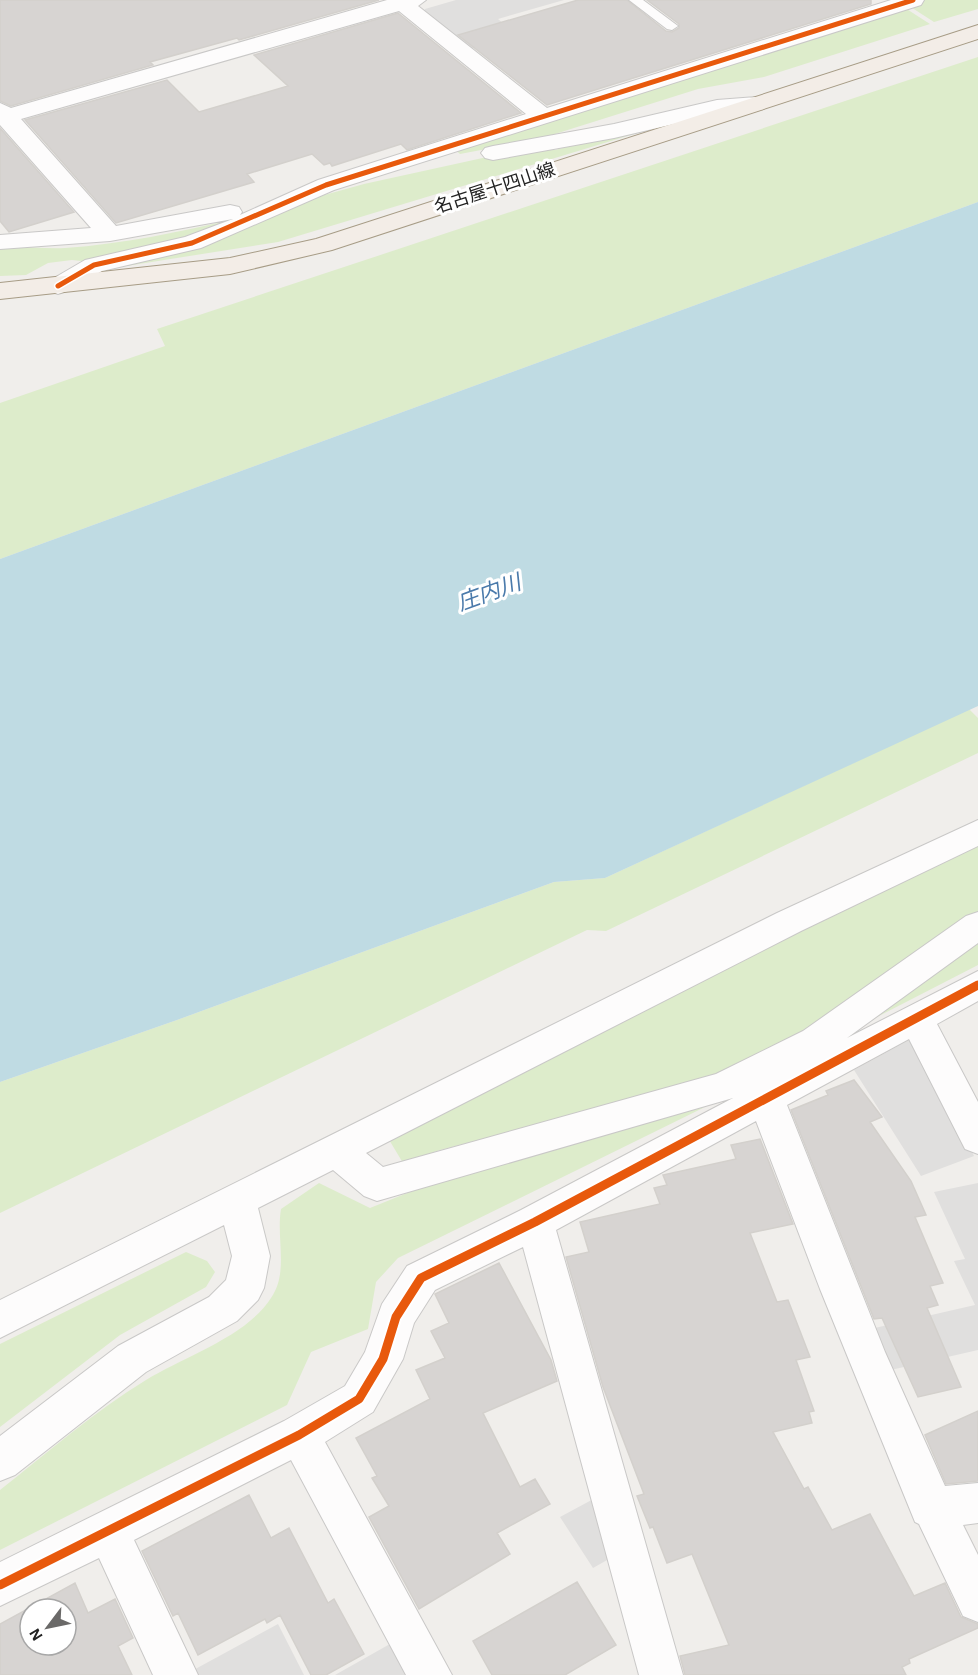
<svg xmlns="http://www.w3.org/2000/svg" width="978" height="1675" font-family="'Alegreya Sans','Noto Sans JP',sans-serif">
	<rect width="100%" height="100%" fill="#f0eeeb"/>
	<path fill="#ddeccb" d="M 921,0 L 978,0 L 978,9 L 934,22 L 906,4 Z
		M 902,6 L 930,24 L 764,77 L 698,89 L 539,139 L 460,154 L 454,149 Z
		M 978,57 L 978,202 L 0,559 L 0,403 L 165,346 L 157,329 Z
		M 641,128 L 644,131 L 278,242 L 101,270 L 310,199 L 364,184 L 547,144 L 555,150 Z
		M 235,219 L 190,239 L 90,262 L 72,260 L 48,263 L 26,275 L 0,276 L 0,247 C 22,246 44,249 65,248 C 123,244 179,232 235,219 Z
		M 969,709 L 978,718 L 978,753 L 606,931 L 587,930 L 0,1213 L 0,1082 L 177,1020 L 554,882 L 605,878 Z
		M 978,843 L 978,911 L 803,1034 L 722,1076 L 440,1150 L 403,1163 L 388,1138 Z
		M 978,940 L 978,965 L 875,1018 L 872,1016 Z
		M 705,1107 L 398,1258 L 376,1282 L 368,1329 L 311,1352 L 287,1405 L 0,1550 L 0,1490 C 48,1452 94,1412 146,1380 C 185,1356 246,1337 271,1298 C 289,1272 276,1239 281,1209 L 319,1183 L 370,1208 L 447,1177 Z
		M 186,1252 L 207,1261 L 215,1272 L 206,1287 L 120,1335 L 0,1427 L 0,1344 Z"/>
	<path fill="#e0dfde" d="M 456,0 L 564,0 L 498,19 L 517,35 L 468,50 L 423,13 L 425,9 Z
		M 915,1037 L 974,1156 L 921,1176 L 854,1070 Z
		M 978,1183 L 978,1350 L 882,1372 L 866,1330 L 975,1305 L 954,1261 L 965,1259 L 934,1192 Z
		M 599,1496 L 616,1555 L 593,1568 L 560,1517 Z
		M 278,1624 L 304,1675 L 189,1675 L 188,1673 Z
		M 397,1640 L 417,1675 L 335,1675 Z"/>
	<path fill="#bfdbe3" d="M 978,202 L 978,706 L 605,878 L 554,882 L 177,1020 L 0,1082 L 0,559 Z"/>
	<path fill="#d7d4d2" stroke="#d3d0cc" stroke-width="1.5" fill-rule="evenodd" d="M 0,0 L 379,0 L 239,40 L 237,38 L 150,62 L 153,65 L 11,106 L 0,101 Z
		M 578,0 L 627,0 L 666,31 L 672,32 L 679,28 L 679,24 L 647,0 L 871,0 L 871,4 L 547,105 L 458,35 Z
		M 398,13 L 521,113 L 407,150 L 401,144 L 332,166 L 330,163 L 324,165 L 312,154 L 247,174 L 254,182 L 116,223 L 25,120 L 167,80 L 199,112 L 288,86 L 254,55 Z
		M 0,128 L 74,212 L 9,232 L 0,221 Z
		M 854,1080 L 882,1117 L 870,1122 L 911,1181 L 926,1215 L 915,1217 L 943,1283 L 930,1286 L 938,1305 L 927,1308 L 961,1387 L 918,1397 L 882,1318 L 874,1319 L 791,1110 L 828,1095 L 826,1091 Z
		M 760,1139 L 793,1224 L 750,1233 L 777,1302 L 788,1300 L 810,1357 L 796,1360 L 814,1411 L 809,1412 L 812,1423 L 773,1432 L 804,1489 L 808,1487 L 832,1530 L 870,1514 L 914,1596 L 945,1583 L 961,1617 L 978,1624 L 978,1628 L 909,1659 L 910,1663 L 902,1667 L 906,1675 L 685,1675 L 680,1656 L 729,1645 L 692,1554 L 667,1563 L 653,1527 L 650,1528 L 637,1496 L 644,1494 L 603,1387 L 566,1257 L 589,1252 L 580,1222 L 660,1204 L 654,1188 L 667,1185 L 663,1175 L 736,1159 L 731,1145 Z
		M 499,1263 L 551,1360 L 557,1381 L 483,1413 L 520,1487 L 535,1479 L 550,1504 L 497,1533 L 510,1554 L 419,1609 L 369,1517 L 389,1506 L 372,1478 L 377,1476 L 356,1438 L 430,1399 L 416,1370 L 445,1358 L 431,1331 L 449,1323 L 435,1294 Z
		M 978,1411 L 978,1481 L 946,1484 L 925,1435 Z
		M 249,1495 L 271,1538 L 289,1528 L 328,1603 L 334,1599 L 364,1654 L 326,1675 L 311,1675 L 280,1615 L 267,1623 L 265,1619 L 198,1655 L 178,1613 L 173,1616 L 142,1551 Z
		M 577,1582 L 616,1645 L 565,1675 L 492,1675 L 473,1641 Z
		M 75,1583 L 88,1613 L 115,1599 L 133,1638 L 118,1646 L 132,1675 L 0,1675 L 0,1624 ZM 30,1609 L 66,1609 L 66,1645 L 30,1645 Z"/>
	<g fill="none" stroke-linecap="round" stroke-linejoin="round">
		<defs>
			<path id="lane" d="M 629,0 L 643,0 L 678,26 L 672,30 L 667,29 Z"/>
			<path id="street" d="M 387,0 L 426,0 L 418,6 L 547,108 L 891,0 L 924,0 L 921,5 L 334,190 L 201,248 L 102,271 L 67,291 L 58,294 L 49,291 L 45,286 L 49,281 L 85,260 L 185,237 L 233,219 L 110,241 L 0,249 L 0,235 L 91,228 L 0,125 L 0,103 L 11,108 ZM 399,11 L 526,114 L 318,180 L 240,215 L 242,212 L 239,207 L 230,205 L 116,226 L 21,119 Z
				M 756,97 L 764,99 L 767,104 L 764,109 L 717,114 L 614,138 L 493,160 L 485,158 L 481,153 L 485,148 L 493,146 L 614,124 L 717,100 Z
				M 978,820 L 978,846 L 801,931 L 366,1153 L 383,1167 L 716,1074 L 803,1031 L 966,916 L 978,912 L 978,943 L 847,1038 L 978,971 L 978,1001 L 937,1024 L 978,1102 L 978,1154 L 965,1149 L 909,1039 L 787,1105 L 885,1352 L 945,1486 L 978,1483 L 978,1523 L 963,1525 L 978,1555 L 978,1622 L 963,1616 L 919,1524 L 915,1522 L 820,1289 L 756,1121 L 556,1230 L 683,1675 L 639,1675 L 523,1247 L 435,1290 L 414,1323 L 403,1359 L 373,1412 L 325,1442 L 452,1675 L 406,1675 L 291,1460 L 134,1540 L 198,1675 L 153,1675 L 99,1558 L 0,1606 L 0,1562 L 284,1421 L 345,1386 L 365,1352 L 382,1304 L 407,1266 L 521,1210 L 733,1098 L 377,1201 L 364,1196 L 333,1170 L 258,1208 L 270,1256 L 264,1288 L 258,1300 L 237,1321 L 146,1372 L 15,1475 L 0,1481 L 0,1436 L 118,1346 L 209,1297 L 226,1280 L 232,1256 L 224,1225 L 0,1338 L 0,1300 L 777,913 Z"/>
			<path id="primary" d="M 978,25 L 978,39 L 332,250 L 230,274 L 0,299 L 0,283 L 230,258 L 316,239 Z"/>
		</defs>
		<use href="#lane" stroke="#c9c8c7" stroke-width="2"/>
		<use href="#street" stroke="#c9c8c7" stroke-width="2"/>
		<use href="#primary" stroke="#a79c86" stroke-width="2"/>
		<use href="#lane" fill="#fdfcfc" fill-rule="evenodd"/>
		<use href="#street" fill="#fdfcfc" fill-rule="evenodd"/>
		<use href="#primary" fill="#f3ede7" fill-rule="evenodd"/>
		<defs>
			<path id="cycleway-far1" d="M 58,286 L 94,265 L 192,243 L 326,185 L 913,0"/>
			<path id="cycleway" d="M 0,1585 L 299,1435 L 359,1399 L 383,1359 L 396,1317 L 421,1278 L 535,1222 L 978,985"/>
		</defs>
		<use href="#cycleway-far1" stroke="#fff" stroke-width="8"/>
		<use href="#cycleway" stroke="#fff" stroke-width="13"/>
		<use href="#cycleway-far1" stroke="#e8590c" stroke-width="5"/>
		<use href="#cycleway" stroke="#e8590c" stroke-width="9"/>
	</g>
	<g text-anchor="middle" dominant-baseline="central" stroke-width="6" stroke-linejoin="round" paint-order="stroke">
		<g font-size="18" fill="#222" stroke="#fff">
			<text transform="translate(495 189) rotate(-18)">名古屋十四山線</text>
		</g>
		<g font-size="22" font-style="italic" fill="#4a7aab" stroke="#fff">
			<text transform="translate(489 593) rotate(-20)">庄内川</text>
		</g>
	</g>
	<g transform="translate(48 1627) rotate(238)"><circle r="28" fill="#ffffff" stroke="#a7a7a7" stroke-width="1.5"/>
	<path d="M0-4.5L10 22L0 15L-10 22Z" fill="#6a6968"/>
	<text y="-9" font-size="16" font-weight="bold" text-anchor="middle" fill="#222222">N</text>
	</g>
</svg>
